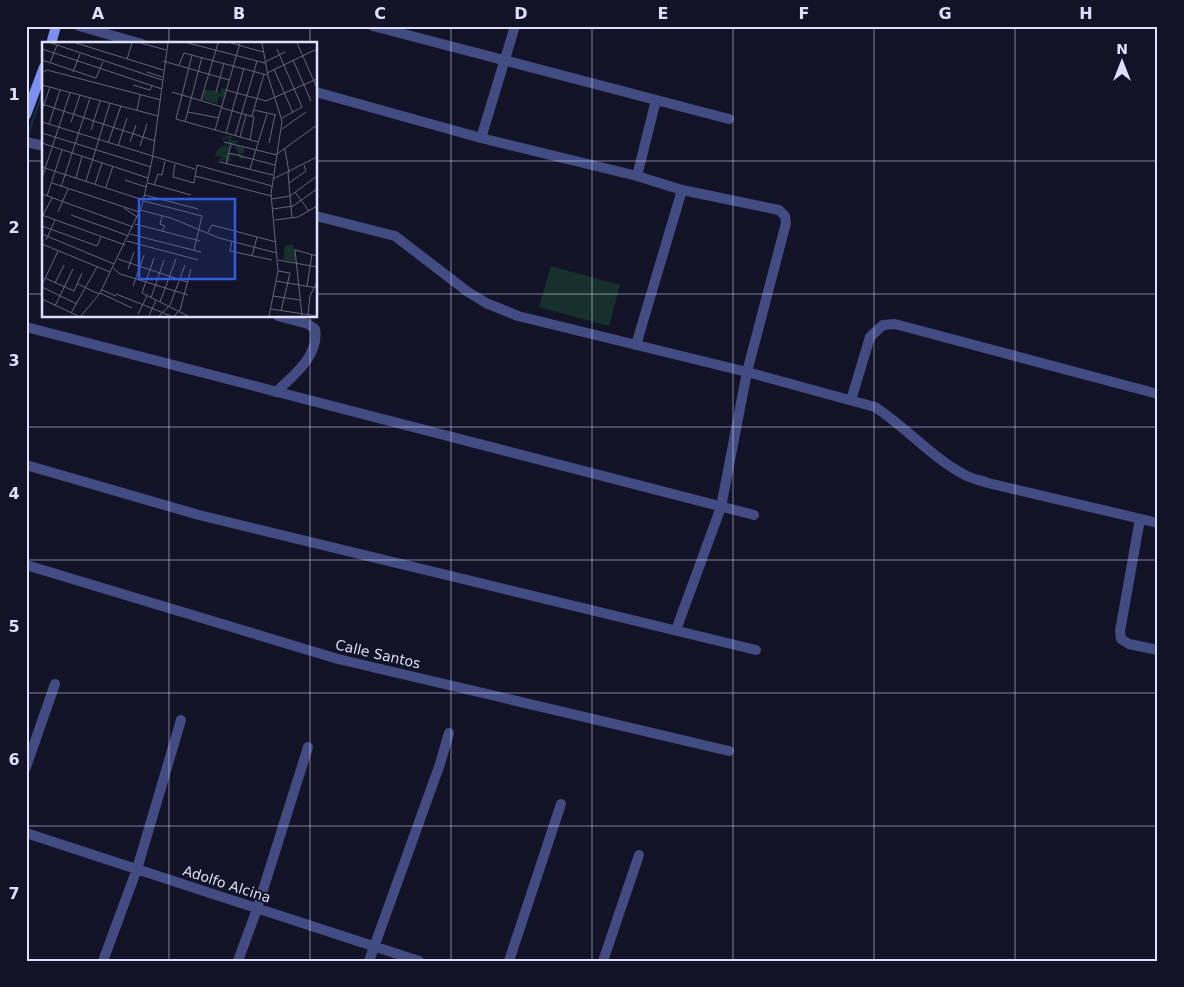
<svg xmlns="http://www.w3.org/2000/svg" width="1184" height="987" font-family="'DejaVu Sans',sans-serif">
	<rect width="100%" height="100%" fill="#131328"/>
	<path fill="#16312b" d="M 551,266 L 620,285 L 609,326 L 539,307 Z"/>
	<path fill="#122f46" d="M 44,85 L 44,91 L 29,135 L 27,134 Z"/>
	<g fill="none" stroke-linecap="round" stroke-linejoin="round">
		<path stroke="#434c82" stroke-width="10" d="M 79,26 L 142,44
			M 373,26 L 729,119
			M 316,92 L 481,138 L 637,176 L 682,190 L 779,210 L 785,216 L 786,223 L 747,372 L 721,507 L 676,630
			M 481,138 L 515,26
			M 26,142 L 44,146
			M 637,176 L 656,100
			M 316,216 L 395,236 L 468,292 L 486,303 L 518,316 L 747,372 L 875,407 C 906,427 932,458 965,475 C 972,479 980,480 988,483 L 1158,523
			M 26,327 L 754,515
			M 636,345 L 682,190
			M 276,392 C 293,376 320,355 315,329 L 308,324 L 278,316
			M 851,400 L 870,337 L 883,325 L 895,324 L 1158,394
			M 26,465 L 199,515 L 756,650
			M 1140,519 L 1120,631 L 1121,639 L 1129,644 L 1158,650
			M 26,565 L 338,659 L 729,751
			M 26,767 L 55,684
			M 26,833 L 419,961
			M 103,961 L 137,869 L 181,720
			M 238,961 L 257,909 L 308,747
			M 369,961 L 440,764 L 449,733
			M 509,961 L 561,804
			M 603,961 L 639,855"/>
		<path stroke="#7d90f2" stroke-width="10" d="M 51,44 L 56,26
			M 26,115 L 44,67"/>
	</g>
	<path fill="none" stroke="#dddffc" stroke-width="1" stroke-opacity="0.55" d="M 169,26 L 169,44M 310,26 L 310,44M 451,26 L 451,961M 592,26 L 592,961M 733,26 L 733,961M 874,26 L 874,961M 1015,26 L 1015,961M 26,161 L 44,161M 316,161 L 1158,161M 26,294 L 44,294M 316,294 L 1158,294M 169,316 L 169,961M 310,316 L 310,961M 26,427 L 1158,427M 26,560 L 1158,560M 26,693 L 1158,693M 26,826 L 1158,826"/>
	<g text-anchor="middle" dominant-baseline="central" stroke-width="4" stroke-linejoin="round" paint-order="stroke">
		<g font-size="14" fill="#dddffc" stroke="#131328">
			<text transform="translate(378 654) rotate(13)">Calle Santos</text>
			<text transform="translate(227 884) rotate(18)">Adolfo Alcina</text>
		</g>
	</g>
	<g transform="translate(42 42)">
		<rect width="275" height="275" fill="#131328"/>
		<path d="M 179,46 L 185,47 L 181,57 L 177,59 L 181,55 L 177,54 L 175,62 L 160,57 L 162,48 L 177,49 L 179,53 ZM 190,91 L 189,99 L 198,98 L 193,102 L 188,101 L 191,104 L 187,110 L 180,110 L 197,112 L 195,107 L 198,106 L 194,107 L 193,103 L 202,105 L 202,111 L 198,111 L 203,117 L 197,117 L 198,114 L 190,112 L 193,114 L 188,113 L 189,118 L 185,121 L 183,117 L 179,118 L 182,120 L 174,121 L 181,115 L 173,114 L 176,107 L 183,103 L 189,105 L 188,102 L 181,102 L 187,101 L 185,99 L 188,98 L 184,96 L 181,99 L 180,95 L 188,94 ZM 250,202 L 253,207 L 254,220 L 242,218 L 242,205 Z" fill="#16312b"/>
		<path fill="none" stroke="#64657d" stroke-width="1" d="M 9,1 L 120,38M 34,1 L 121,28M 99,1 L 124,8M 146,1 L 223,21M 189,1 L 221,10M 220,1 L 226,34 L 240,79 L 229,152 L 236,229 L 227,274M 255,1 L 275,46M 0,7 L 120,47M 235,7 L 260,65 L 240,76M 150,13 L 134,77 L 216,100M 85,17 L 90,1M 0,18 L 54,36 L 61,20M 251,18 L 269,59M 121,19 L 187,38M 223,20 L 243,10M 8,21 L 15,3M 137,23 L 142,11 L 225,33M 232,27 L 251,71M 31,30 L 38,12M 105,30 L 120,35M 0,31 L 5,28 L 119,58M 225,31 L 275,7M 0,43 L 116,74M 91,43 L 108,48 L 110,44M 184,48 L 224,59 L 275,37M 130,50 L 180,65M 174,50 L 182,21M 159,58 L 176,1M 0,62 L 113,99M 180,66 L 212,75 L 208,98M 0,68 L 8,45M 95,68 L 98,53M 212,68 L 234,73M 146,70 L 177,76M 210,74 L 222,32M 0,80 L 153,127M 29,80 L 38,53M 143,80 L 160,15M 7,82 L 18,48M 240,87 L 264,70M 49,88 L 58,59M 173,88 L 198,1M 0,91 L 109,125M 184,91 L 202,26M 193,94 L 215,19M 198,95 L 204,73M 88,100 L 94,83M 182,100 L 235,113M 0,101 L 106,136M 66,101 L 79,64M 227,101 L 233,73M 76,104 L 85,76M 98,104 L 105,82M 243,107 L 247,131M 187,111 L 233,123M 235,112 L 275,83M 178,120 L 231,133M 133,122 L 131,135 L 152,141 L 155,123 L 230,144M 184,122 L 189,101M 0,125 L 101,158M 208,127 L 225,72M 246,131 L 250,176M 153,134 L 229,154M 0,136 L 28,51M 34,136 L 40,114M 231,137 L 275,115M 83,138 L 104,145M 44,139 L 68,61M 10,141 L 97,170M 106,141 L 149,153M 247,141 L 264,129 L 262,123M 53,142 L 60,121M 112,143 L 116,132 L 120,133 L 123,119M 19,145 L 48,56M 64,145 L 71,124M 253,150 L 267,169M 0,152 L 91,185M 103,153 L 156,167M 5,154 L 20,108M 230,157 L 248,154 L 275,134M 102,159 L 160,174 L 152,208M 82,166 L 95,175M 231,167 L 251,164 L 275,147M 98,168 L 129,176 L 177,196 L 235,211M 16,170 L 26,147M 0,173 L 83,203M 1,173 L 10,156M 29,173 L 87,194M 233,178 L 256,175 L 275,164M 93,182 L 158,199M 0,184 L 55,204 L 59,195M 120,189 L 123,184 L 118,182 L 120,174M 166,190 L 170,183 L 234,200M 0,192 L 72,222M 88,192 L 159,210M 4,198 L 13,178M 85,199 L 156,218M 190,199 L 188,209 L 230,218M 0,202 L 68,230M 210,214 L 215,195M 112,216 L 100,251 L 146,274M 76,217 L 145,240M 236,218 L 275,225M 71,226 L 78,232 L 146,253M 86,227 L 92,210M 236,229 L 248,231 L 239,269M 3,236 L 32,249 L 40,231M 234,239 L 275,246M 13,241 L 22,223M 36,242 L 57,252M 0,243 L 16,209M 91,244 L 102,213M 265,244 L 270,212M 0,245 L 35,262M 60,248 L 74,254M 58,251 L 90,266M 74,252 L 129,274M 231,254 L 258,258M 109,256 L 122,218M 0,257 L 36,274M 118,260 L 134,217M 13,264 L 31,227M 229,267 L 275,274M 29,271 L 55,225M 96,272 L 105,254M 266,273 L 268,254 L 275,240M 39,274 L 58,251 L 100,164 L 110,118 L 126,1M 107,274 L 114,258M 117,274 L 128,263 L 143,223M 132,274 L 138,268 L 149,227M 260,274 L 253,208 L 275,214"/>
		<path fill="#305cdc" fill-opacity="0.15" stroke="#305cdc" stroke-width="2.5" d="M 97,157 L 193,157 L 193,237 L 97,237 Z"/>
		<rect width="275" height="275" fill="none" stroke="#dddffc" stroke-width="2.5"/>
	</g>
	<rect width="1184" height="987" fill="none" stroke="#131328" stroke-width="55"/>
	<g transform="translate(1122 62)" stroke="#131328" stroke-width="4" paint-order="stroke">
	<path d="M0-4L9 19L0 12L-9 19Z" fill="#dddffc"/>
	<text y="-8" font-size="14" font-weight="bold" text-anchor="middle" fill="#dddffc">N</text>
	</g>
	<rect x="28" y="28" width="1128" height="932" fill="none" stroke="#dddffc" stroke-width="2"/>
	<g font-size="16" text-anchor="middle" font-weight="bold" fill="#dddffc">
		<text x="98" y="19">A</text>
		<text x="239" y="19">B</text>
		<text x="380" y="19">C</text>
		<text x="521" y="19">D</text>
		<text x="663" y="19">E</text>
		<text x="804" y="19">F</text>
		<text x="945" y="19">G</text>
		<text x="1086" y="19">H</text>
		<text x="14" y="100">1</text>
		<text x="14" y="233">2</text>
		<text x="14" y="366">3</text>
		<text x="14" y="499">4</text>
		<text x="14" y="632">5</text>
		<text x="14" y="765">6</text>
		<text x="14" y="899">7</text>
	</g>
</svg>
